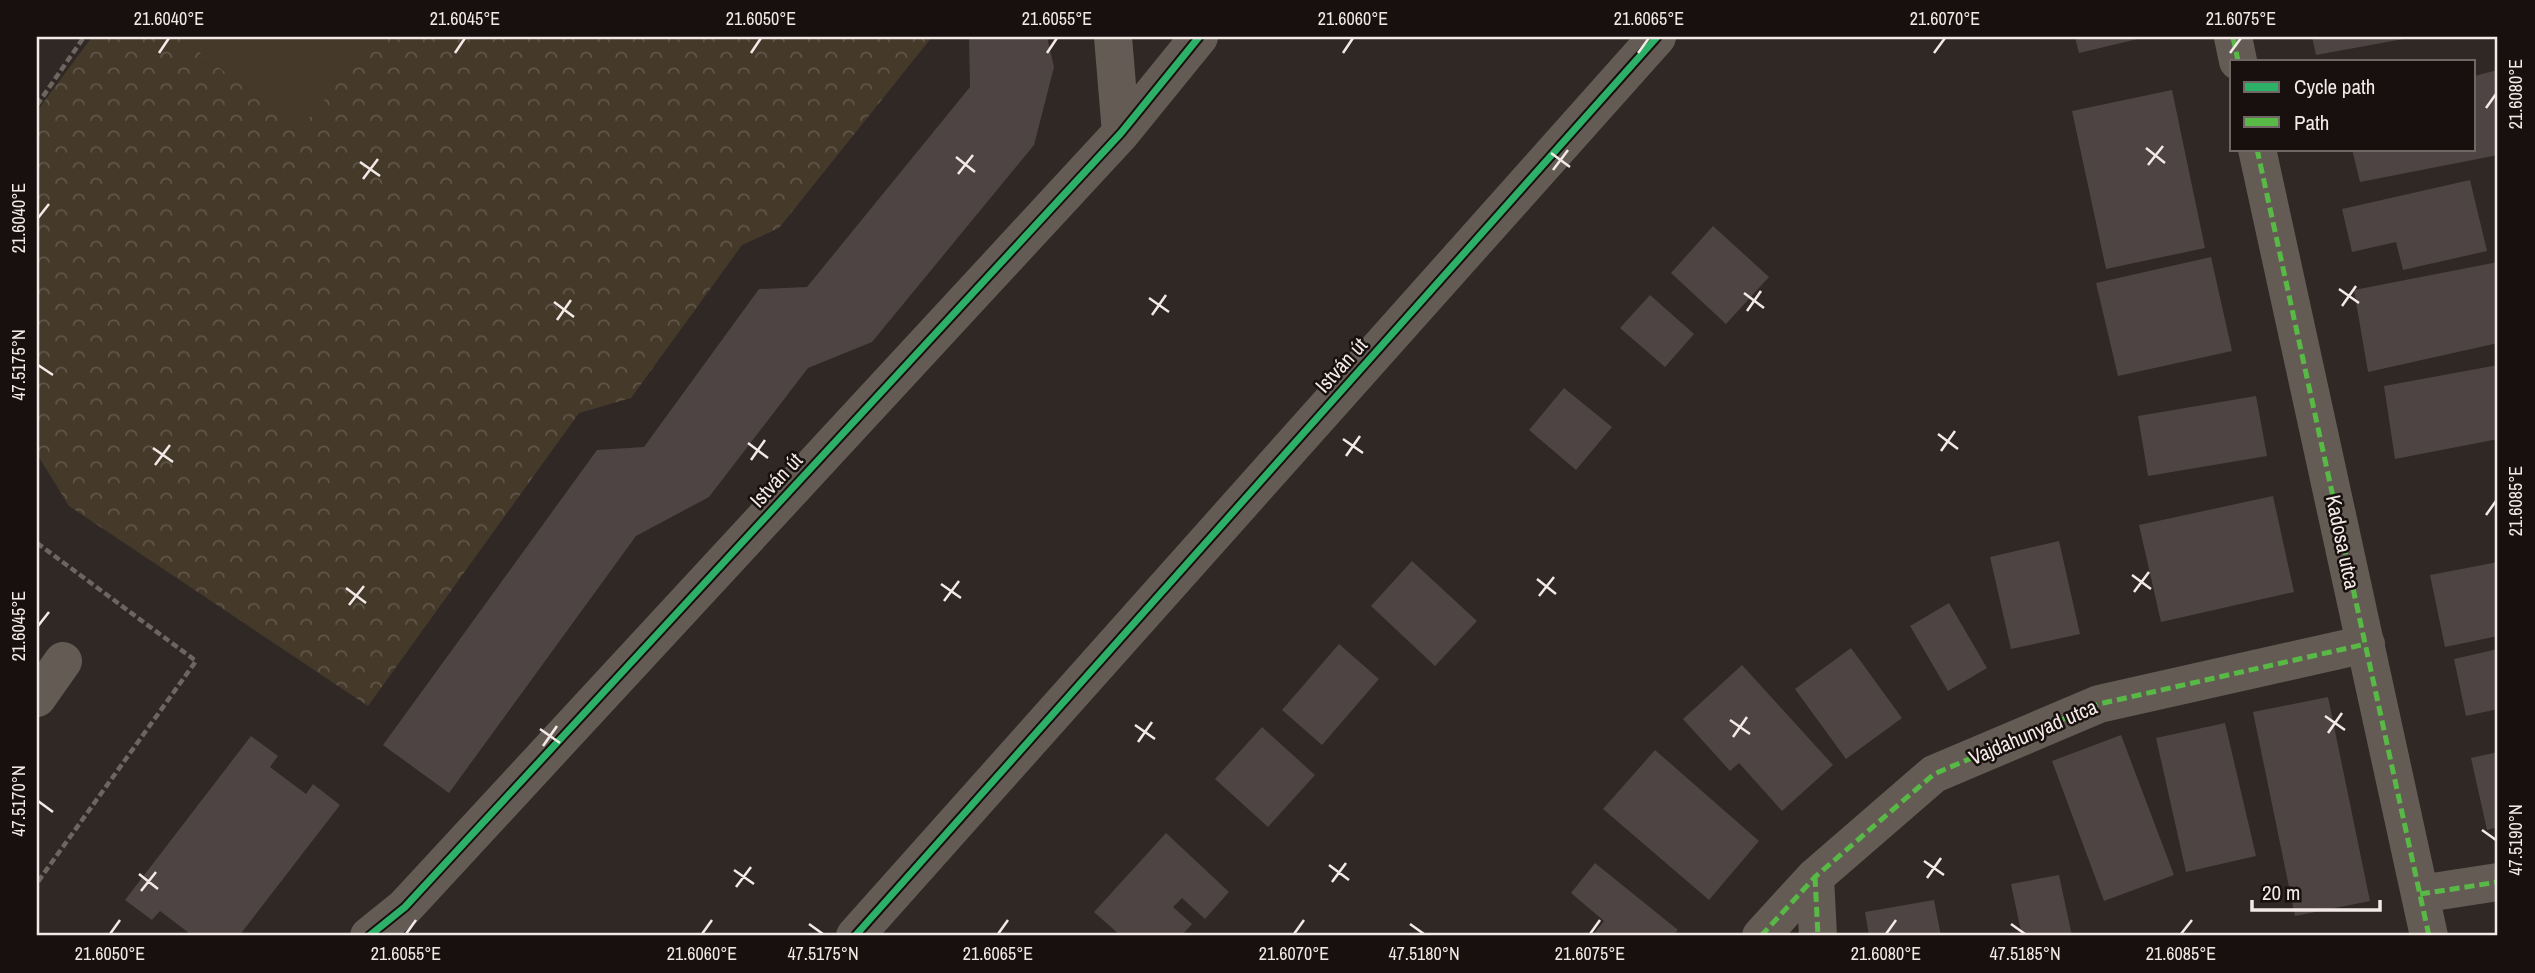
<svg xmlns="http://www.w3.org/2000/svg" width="2535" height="973" font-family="'Archivo Narrow',sans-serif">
	<defs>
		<pattern id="park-crowns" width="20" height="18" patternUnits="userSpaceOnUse" patternTransform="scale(1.75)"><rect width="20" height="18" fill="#453a2a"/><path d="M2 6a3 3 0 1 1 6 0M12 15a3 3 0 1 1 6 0" fill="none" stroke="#605649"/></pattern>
	</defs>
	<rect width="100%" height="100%" fill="#302825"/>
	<path fill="url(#park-crowns)" d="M 92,37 L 932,37 L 779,228 L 742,245 L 631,398 L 579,413 L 368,706 L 69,506 L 37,454 L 37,111 Z"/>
	<path fill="#453a2a" d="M 180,37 L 377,37 L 299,130 Z"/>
	<path fill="#4e4443" d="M 969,37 L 1047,37 L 1054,67 L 1034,145 L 872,342 L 808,368 L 709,497 L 636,536 L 449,793 L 383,745 L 597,450 L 644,447 L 759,289 L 807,287 L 970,87 Z
		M 2075,37 L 2142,37 L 2142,38 L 2079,53 Z
		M 2312,37 L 2409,37 L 2409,38 L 2316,55 Z
		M 2498,70 L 2498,155 L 2360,182 L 2352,149 L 2474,149 L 2474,76 Z
		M 2172,90 L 2205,248 L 2106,269 L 2072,111 Z
		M 2470,180 L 2487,251 L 2403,270 L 2396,242 L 2352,252 L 2342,209 Z
		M 1713,226 L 1769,277 L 1726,324 L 1671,273 Z
		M 2211,257 L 2232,351 L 2118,376 L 2096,283 Z
		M 2498,262 L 2498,343 L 2368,372 L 2354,290 Z
		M 1650,295 L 1694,334 L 1665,367 L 1620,328 Z
		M 2498,365 L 2498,439 L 2395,459 L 2384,386 Z
		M 1564,388 L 1612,427 L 1576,470 L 1529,430 Z
		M 2256,396 L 2267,456 L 2148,476 L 2138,416 Z
		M 2273,496 L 2294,592 L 2161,622 L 2139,525 Z
		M 2059,541 L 2080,634 L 2011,649 L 1990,557 Z
		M 1412,561 L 1477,621 L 1435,666 L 1371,606 Z
		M 2498,562 L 2498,636 L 2445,647 L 2430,575 Z
		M 1949,603 L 1987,668 L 1948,691 L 1910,626 Z
		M 1339,644 L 1379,679 L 1322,745 L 1282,710 Z
		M 1851,648 L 1902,718 L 1846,759 L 1795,689 Z
		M 2498,649 L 2498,709 L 2466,716 L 2454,659 Z
		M 1742,665 L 1833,765 L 1782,811 L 1739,763 L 1730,771 L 1683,719 Z
		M 2328,697 L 2370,901 L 2295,916 L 2253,712 Z
		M 2225,723 L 2256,856 L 2186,872 L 2156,738 Z
		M 1262,727 L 1315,775 L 1268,827 L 1215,779 Z
		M 2121,735 L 2174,875 L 2104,901 L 2052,761 Z
		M 251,736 L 278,756 L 270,767 L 306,794 L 313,784 L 340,805 L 239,936 L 193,936 L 160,911 L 152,920 L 125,900 Z
		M 1655,750 L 1759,841 L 1709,900 L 1603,809 Z
		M 2498,752 L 2498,827 L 2487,830 L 2471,758 Z
		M 1166,833 L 1229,892 L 1205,919 L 1182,898 L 1173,907 L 1192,924 L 1181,936 L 1121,936 L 1094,912 Z
		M 1595,863 L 1678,930 L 1672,936 L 1592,936 L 1604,921 L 1571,893 Z
		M 2059,875 L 2072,936 L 2022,936 L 2011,884 Z
		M 1934,900 L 1941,936 L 1869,936 L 1865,912 Z"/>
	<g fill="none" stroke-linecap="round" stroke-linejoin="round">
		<path stroke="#6c6560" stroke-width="4.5" stroke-dasharray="7 3.5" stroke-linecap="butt" d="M 37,105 L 84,37
			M 37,543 L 196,661 L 37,883"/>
		<path stroke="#655b55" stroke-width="38" d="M 1113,37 L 1121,133
			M 2233,37 L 2238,61
			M 2257,149 L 2429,936
			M 37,698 L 63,661
			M 1815,877 L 1818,936
			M 2420,894 L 2498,882
			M 369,936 L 405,907 L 1121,133 L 1199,37
			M 855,936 L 1657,37
			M 1761,936 L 1815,877 L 1934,774 L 2099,704 L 2366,644"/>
		<path stroke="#58b947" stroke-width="5" stroke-dasharray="10 5" stroke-linecap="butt" d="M 2233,37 L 2238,61
			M 2257,149 L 2429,936
			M 1815,877 L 1818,936
			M 2420,894 L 2498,882
			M 1761,936 L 1815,877 L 1934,774 L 2099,704 L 2366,644"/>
		<defs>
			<path id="cycleway" d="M 369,936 L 405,907 L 1121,133 L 1199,37
				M 855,936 L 1657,37"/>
		</defs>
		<use href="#cycleway" stroke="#17100e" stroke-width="11"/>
		<use href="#cycleway" stroke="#2db169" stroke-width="7"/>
	</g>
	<path fill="none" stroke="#f3e9e6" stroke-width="2.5" d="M 159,53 L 169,38M 455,53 L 465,38M 751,53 L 761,38M 1047,53 L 1057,38M 1343,53 L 1353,38M 1638,53 L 1649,38M 1934,53 L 1945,38M 2230,53 L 2241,38M 2486,108 L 2496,94M 2146,148 L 2165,163M 1551,153 L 1570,167M 956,157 L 975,172M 360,162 L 380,176M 2148,165 L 2163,146M 1553,170 L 1568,150M 958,174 L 973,155M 363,179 L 378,159M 38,218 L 49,204M 2339,289 L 2359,303M 1744,293 L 1764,308M 1149,298 L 1169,312M 554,302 L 574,317M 2342,306 L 2356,286M 1747,311 L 1761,291M 1152,315 L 1166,295M 557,320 L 571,300M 38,365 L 53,375M 1938,434 L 1958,449M 1343,439 L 1363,453M 748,443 L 768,458M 153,448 L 173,462M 1941,451 L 1955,431M 1346,456 L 1360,436M 751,460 L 765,440M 155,465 L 170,445M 2486,515 L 2496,501M 2132,575 L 2151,589M 1537,579 L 1556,594M 941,584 L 961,598M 346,588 L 366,603M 2134,592 L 2149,572M 1539,596 L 1554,577M 944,601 L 959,581M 349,605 L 364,586M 38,626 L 49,612M 2325,716 L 2345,730M 1730,720 L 1750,734M 1135,725 L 1155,739M 540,729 L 560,743M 2328,733 L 2342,713M 1733,737 L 1747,717M 1138,742 L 1152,722M 543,746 L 557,726M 38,801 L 53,812M 2482,830 L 2496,840M 1924,861 L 1944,875M 1329,865 L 1349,880M 734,870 L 754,884M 139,874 L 158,889M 1927,878 L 1941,858M 1332,882 L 1346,863M 736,887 L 751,867M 141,891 L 156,872M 809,924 L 823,934M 1410,924 L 1424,934M 2011,924 L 2025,934M 110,934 L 120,920M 406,934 L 416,920M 702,934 L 712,920M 998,934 L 1008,920M 1294,934 L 1304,920M 1590,934 L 1600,920M 1886,934 L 1896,920M 2181,934 L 2192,920"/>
	<g text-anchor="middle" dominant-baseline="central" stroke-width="5" stroke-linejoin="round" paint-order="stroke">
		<g font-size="21" fill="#f3e9e6" stroke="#17100e">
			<text transform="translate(1341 365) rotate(-48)">István út</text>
			<text transform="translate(776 480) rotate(-47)">István út</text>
			<text transform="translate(2343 542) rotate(78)">Kadosa utca</text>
			<text transform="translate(2033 732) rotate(-23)">Vajdahunyad utca</text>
		</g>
	</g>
	<rect width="2535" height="973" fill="none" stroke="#17100e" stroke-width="77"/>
	<rect x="2230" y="60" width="245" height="91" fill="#17100e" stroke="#6f6764" stroke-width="2"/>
	<rect x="2244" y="82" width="35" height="10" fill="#2db169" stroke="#6f6764" stroke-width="2"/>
	<text x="2294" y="94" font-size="21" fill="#f3e9e6">Cycle path</text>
	<rect x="2244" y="117" width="35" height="10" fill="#58b947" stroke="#6f6764" stroke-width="2"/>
	<text x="2294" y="130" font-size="21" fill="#f3e9e6">Path</text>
	<path d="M2252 900v10h128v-10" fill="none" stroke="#f3e9e6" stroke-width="3.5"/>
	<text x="2262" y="900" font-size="21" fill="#f3e9e6" stroke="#17100e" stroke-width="5" paint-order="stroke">20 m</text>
	<rect x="38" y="38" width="2458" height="896" fill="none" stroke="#f3e9e6" stroke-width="2.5"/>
	<g font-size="18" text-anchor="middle" fill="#f3e9e6">
		<text x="169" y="25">21.6040°E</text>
		<text x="465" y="25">21.6045°E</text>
		<text x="761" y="25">21.6050°E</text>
		<text x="1057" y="25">21.6055°E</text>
		<text x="1353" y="25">21.6060°E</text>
		<text x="1649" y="25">21.6065°E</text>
		<text x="1945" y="25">21.6070°E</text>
		<text x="2241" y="25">21.6075°E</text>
		<text transform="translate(2516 94) rotate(-90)" y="6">21.6080°E</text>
		<text transform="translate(19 218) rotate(-90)" y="6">21.6040°E</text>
		<text transform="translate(19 365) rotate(-90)" y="6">47.5175°N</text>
		<text transform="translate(2516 501) rotate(-90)" y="6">21.6085°E</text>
		<text transform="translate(19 626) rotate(-90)" y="6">21.6045°E</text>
		<text transform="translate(19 801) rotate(-90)" y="6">47.5170°N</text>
		<text transform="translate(2516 840) rotate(-90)" y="6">47.5190°N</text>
		<text x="110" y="960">21.6050°E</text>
		<text x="406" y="960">21.6055°E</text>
		<text x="702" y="960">21.6060°E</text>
		<text x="823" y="960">47.5175°N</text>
		<text x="998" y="960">21.6065°E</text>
		<text x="1294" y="960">21.6070°E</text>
		<text x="1424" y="960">47.5180°N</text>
		<text x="1590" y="960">21.6075°E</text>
		<text x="1886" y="960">21.6080°E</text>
		<text x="2025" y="960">47.5185°N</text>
		<text x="2181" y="960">21.6085°E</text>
	</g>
</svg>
